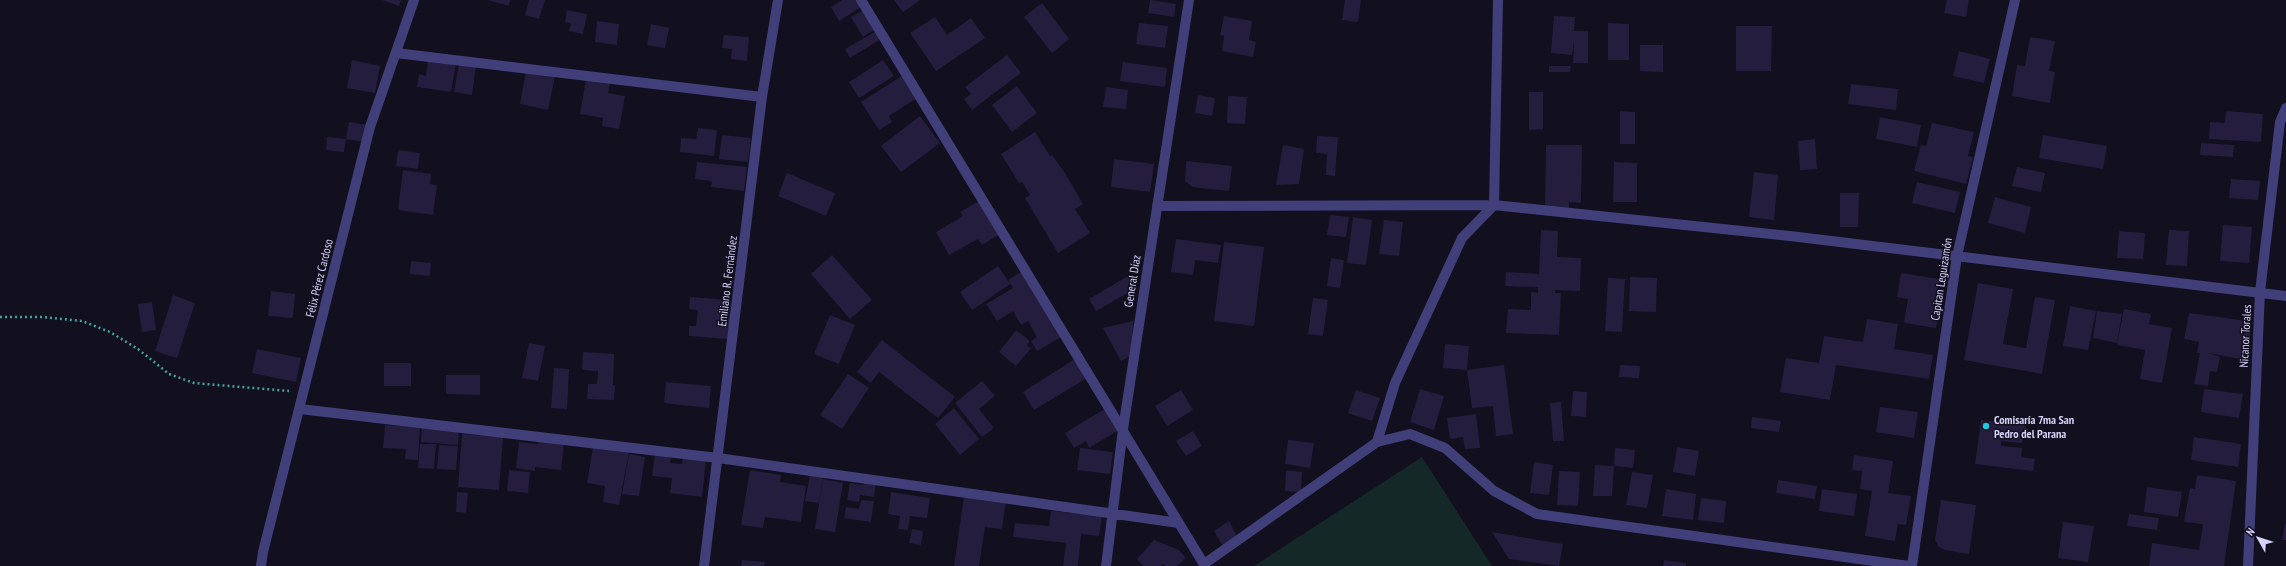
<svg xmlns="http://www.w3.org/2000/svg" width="2286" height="566" font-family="'PT Sans Narrow',sans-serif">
	<rect width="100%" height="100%" fill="#120f1f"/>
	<path fill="#132827" d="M 1422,457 L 1492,566 L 1254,566 Z"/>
	<path fill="#241d3e" d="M 382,0 L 401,0 L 399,6 Z
		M 487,0 L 510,0 L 509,6 Z
		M 529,0 L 545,0 L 539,19 L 525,15 Z
		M 842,0 L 859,0 L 863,6 L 839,21 L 831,7 Z
		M 894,0 L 920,0 L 903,12 Z
		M 1150,0 L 1176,4 L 1174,17 L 1148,13 Z
		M 1345,0 L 1361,0 L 1358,22 L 1342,20 Z
		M 1947,0 L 1969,0 L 1966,17 L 1944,13 Z
		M 1042,3 L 1069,39 L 1052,53 L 1024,17 Z
		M 865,9 L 877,28 L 863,37 L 851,17 Z
		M 567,10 L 587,14 L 583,34 L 569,31 L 571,23 L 565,22 Z
		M 1224,16 L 1252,21 L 1249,40 L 1256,42 L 1253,57 L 1222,51 L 1224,36 L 1220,35 Z
		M 1554,16 L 1575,17 L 1574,31 L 1588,31 L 1588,63 L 1573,63 L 1574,40 L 1572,55 L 1551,53 Z
		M 935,17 L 947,35 L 971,18 L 985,38 L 936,71 L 910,33 Z
		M 597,21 L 619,24 L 617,45 L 595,42 Z
		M 1139,23 L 1168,26 L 1165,48 L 1136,44 Z
		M 1608,23 L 1629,24 L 1629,60 L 1608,60 Z
		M 651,24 L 669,28 L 665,48 L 647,45 Z
		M 1736,26 L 1772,26 L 1771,71 L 1736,71 Z
		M 878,30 L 883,38 L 850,58 L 845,49 Z
		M 724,35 L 749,37 L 747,61 L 731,59 L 732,49 L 722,48 Z
		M 2030,37 L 2055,41 L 2049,71 L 2055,72 L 2050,103 L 2012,96 L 2017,65 L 2025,66 Z
		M 1640,45 L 1663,45 L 1663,72 L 1640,71 Z
		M 1959,51 L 1990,59 L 1984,83 L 1953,76 Z
		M 1007,55 L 1021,73 L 972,110 L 964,99 L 971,94 L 965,87 Z
		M 428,59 L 456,63 L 451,92 L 417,87 L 419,74 L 426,76 Z
		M 352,60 L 380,66 L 375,93 L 347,88 Z
		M 883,60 L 894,76 L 859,98 L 849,82 Z
		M 1123,62 L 1167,68 L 1165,87 L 1120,81 Z
		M 459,64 L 476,66 L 472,95 L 454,92 Z
		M 1549,66 L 1571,66 L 1570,72 L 1549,72 Z
		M 526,71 L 555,76 L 548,110 L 520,104 Z
		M 903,75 L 917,98 L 889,116 L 892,122 L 879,130 L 861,102 Z
		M 586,79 L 610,83 L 608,93 L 625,96 L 619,129 L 602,126 L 603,118 L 580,114 Z
		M 1851,84 L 1898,89 L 1896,110 L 1848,104 Z
		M 1017,86 L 1037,113 L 1012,132 L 992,105 Z
		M 1106,87 L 1128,90 L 1126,109 L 1103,107 Z
		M 1529,92 L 1543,92 L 1543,129 L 1529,130 Z
		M 1198,95 L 1215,98 L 1212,116 L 1195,113 Z
		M 1228,96 L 1247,97 L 1245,124 L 1227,123 Z
		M 1620,111 L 1635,112 L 1635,144 L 1620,144 Z
		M 2226,111 L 2263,114 L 2261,142 L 2209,139 L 2210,122 L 2225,123 Z
		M 920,116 L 940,143 L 901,172 L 881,146 Z
		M 1880,117 L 1921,125 L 1917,147 L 1876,139 Z
		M 349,122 L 367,125 L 364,142 L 346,139 Z
		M 1932,123 L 1974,132 L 1968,156 L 1973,157 L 1966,184 L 1914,171 L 1921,145 L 1926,146 Z
		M 698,128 L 717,130 L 714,156 L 680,152 L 681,138 L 696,139 Z
		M 1035,132 L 1050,156 L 1052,155 L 1065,173 L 1083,204 L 1075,209 L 1090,233 L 1058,253 L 1025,198 L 1030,195 L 1022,182 L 1019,183 L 1001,154 Z
		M 722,135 L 751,138 L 748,162 L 719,159 Z
		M 2043,135 L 2107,146 L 2103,169 L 2039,158 Z
		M 1317,136 L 1338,137 L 1335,176 L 1326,175 L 1327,154 L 1316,153 Z
		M 327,137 L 346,139 L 344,152 L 326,150 Z
		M 1815,139 L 1817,169 L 1800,170 L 1798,141 Z
		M 2201,143 L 2234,145 L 2233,157 L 2200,155 Z
		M 1283,145 L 1304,149 L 1299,184 L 1276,185 Z
		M 1546,145 L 1582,145 L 1581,203 L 1569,202 L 1569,209 L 1545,209 Z
		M 398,150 L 420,153 L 418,169 L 396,166 Z
		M 1114,159 L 1154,164 L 1150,192 L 1111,187 Z
		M 1186,161 L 1232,166 L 1229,191 L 1192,187 L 1185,181 Z
		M 697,162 L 747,167 L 744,191 L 711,187 L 712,181 L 695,179 Z
		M 1614,162 L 1637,163 L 1637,202 L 1613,202 Z
		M 2017,167 L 2045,173 L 2041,192 L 2012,186 Z
		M 403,170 L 431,174 L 430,184 L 437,185 L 433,215 L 398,210 Z
		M 1754,172 L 1778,175 L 1774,220 L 1749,217 Z
		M 787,173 L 835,193 L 826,216 L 778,196 Z
		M 2231,179 L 2260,181 L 2258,200 L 2229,198 Z
		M 1917,182 L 1960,192 L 1955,213 L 1912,203 Z
		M 1840,193 L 1859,193 L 1858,227 L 1840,227 Z
		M 1995,197 L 2031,207 L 2025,233 L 1988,223 Z
		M 981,200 L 1000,234 L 982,245 L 978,239 L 949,255 L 936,232 L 963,216 L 960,212 Z
		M 1330,215 L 1349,217 L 1346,237 L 1327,235 Z
		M 1353,217 L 1372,220 L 1366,265 L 1347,263 Z
		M 1384,220 L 1403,222 L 1399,256 L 1379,254 Z
		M 2223,225 L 2252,227 L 2249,263 L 2220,261 Z
		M 1541,230 L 1558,231 L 1557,257 L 1581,258 L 1580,291 L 1555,290 L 1555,293 L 1561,293 L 1559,335 L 1506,333 L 1508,309 L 1531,310 L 1531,292 L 1538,293 L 1538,287 L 1505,286 L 1506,272 L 1539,274 Z
		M 2169,230 L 2189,231 L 2187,266 L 2166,265 Z
		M 2119,231 L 2145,233 L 2143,259 L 2117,258 Z
		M 1176,239 L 1221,245 L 1218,263 L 1195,260 L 1193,275 L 1171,272 Z
		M 1224,242 L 1264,247 L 1254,326 L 1214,321 Z
		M 832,255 L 872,300 L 850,319 L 811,274 Z
		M 1331,258 L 1344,260 L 1340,288 L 1327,286 Z
		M 411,261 L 431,263 L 430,276 L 410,274 Z
		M 998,266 L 1010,284 L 972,310 L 960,292 Z
		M 1024,270 L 1063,336 L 1037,351 L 1031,341 L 1037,337 L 1028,321 L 1021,325 L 1013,311 L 997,321 L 986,304 L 1013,288 L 1008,280 Z
		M 1901,273 L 1939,279 L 1936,303 L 1940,304 L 1936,328 L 1904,323 L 1908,299 L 1897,297 Z
		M 1128,276 L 1135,289 L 1096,311 L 1089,299 Z
		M 1630,277 L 1657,278 L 1656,312 L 1629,311 Z
		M 1608,278 L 1625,279 L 1622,332 L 1605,331 Z
		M 1978,283 L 2013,289 L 2003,344 L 2026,348 L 2035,297 L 2055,300 L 2042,374 L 1964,360 Z
		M 271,291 L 295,294 L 293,318 L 268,316 Z
		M 173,295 L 195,303 L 177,358 L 155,351 Z
		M 690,297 L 731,300 L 728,339 L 689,336 L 689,326 L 696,326 L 698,310 L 689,309 Z
		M 1313,298 L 1328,300 L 1323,336 L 1308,334 Z
		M 152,302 L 156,330 L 142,332 L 138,304 Z
		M 2070,306 L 2096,311 L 2088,350 L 2063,346 Z
		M 2124,309 L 2151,314 L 2149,324 L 2172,328 L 2162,383 L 2140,379 L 2145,350 L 2117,345 Z
		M 2097,311 L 2122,314 L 2117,343 L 2093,338 Z
		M 2189,313 L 2241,320 L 2251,330 L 2246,360 L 2208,353 L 2220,357 L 2217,372 L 2210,371 L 2208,386 L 2194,384 L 2200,353 L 2197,353 L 2199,342 L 2184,339 Z
		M 830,315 L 855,325 L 839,364 L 814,354 Z
		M 1867,319 L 1898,324 L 1894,349 L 1933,355 L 1929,379 L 1836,365 L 1830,400 L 1780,392 L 1786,358 L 1819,363 L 1824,336 L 1863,342 Z
		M 1133,321 L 1132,355 L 1121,361 L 1103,328 Z
		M 1016,330 L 1030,341 L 1027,345 L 1031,348 L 1016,366 L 999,352 Z
		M 882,340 L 955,397 L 938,418 L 879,372 L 871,383 L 857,372 Z
		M 529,343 L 545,346 L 538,381 L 522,378 Z
		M 1445,344 L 1469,346 L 1467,370 L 1443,368 Z
		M 257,349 L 301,358 L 296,382 L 252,373 Z
		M 583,352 L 614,354 L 613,385 L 615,385 L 614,400 L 587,399 L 588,384 L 597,384 L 598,371 L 582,370 Z
		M 1075,359 L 1087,378 L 1034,410 L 1023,392 Z
		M 384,363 L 411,363 L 411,386 L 384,386 Z
		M 1504,365 L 1513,434 L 1496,436 L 1493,406 L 1472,408 L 1467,370 Z
		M 1620,365 L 1640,366 L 1639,378 L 1619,377 Z
		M 554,368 L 569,369 L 567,409 L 551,408 Z
		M 848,374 L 869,388 L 842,429 L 820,415 Z
		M 446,375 L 480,375 L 480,395 L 446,394 Z
		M 982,381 L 995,396 L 979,409 L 994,428 L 982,437 L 955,403 Z
		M 666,382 L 711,386 L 709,408 L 664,403 Z
		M 1420,389 L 1444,396 L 1434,430 L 1410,422 Z
		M 2204,389 L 2243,394 L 2239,418 L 2201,412 Z
		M 1181,390 L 1193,410 L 1167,426 L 1155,406 Z
		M 1356,390 L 1380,398 L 1372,421 L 1348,413 Z
		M 1573,391 L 1587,392 L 1586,417 L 1571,416 Z
		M 1561,402 L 1564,441 L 1553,441 L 1550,403 Z
		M 1880,407 L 1918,412 L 1914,438 L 1876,432 Z
		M 954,408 L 979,439 L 960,455 L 935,424 Z
		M 1106,408 L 1119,430 L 1089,448 L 1086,441 L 1074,448 L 1065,433 Z
		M 1476,414 L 1480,448 L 1465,449 L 1463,437 L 1450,439 L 1447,418 Z
		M 1752,417 L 1781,421 L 1779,432 L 1751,428 Z
		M 1981,420 L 2025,425 L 2022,443 L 2001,441 L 2001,446 L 2022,448 L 2021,457 L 2035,459 L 2033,471 L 1975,464 Z
		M 385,425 L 420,427 L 418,460 L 405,459 L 406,449 L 383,448 Z
		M 422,427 L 459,429 L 458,445 L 421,442 Z
		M 1193,431 L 1202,446 L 1186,456 L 1176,441 Z
		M 462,434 L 503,437 L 499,490 L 458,487 Z
		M 2194,437 L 2241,444 L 2238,467 L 2191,460 Z
		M 539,440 L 564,443 L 561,470 L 535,467 L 535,471 L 516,468 L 519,442 L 538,444 Z
		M 1288,440 L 1314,443 L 1310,468 L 1285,464 Z
		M 420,444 L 436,444 L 434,469 L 418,468 Z
		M 439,445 L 458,446 L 456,470 L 437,469 Z
		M 593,447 L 629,452 L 619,505 L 603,502 L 605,486 L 587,483 Z
		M 1677,447 L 1699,451 L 1695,476 L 1673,472 Z
		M 1080,448 L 1113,452 L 1110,474 L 1077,470 Z
		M 1615,448 L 1635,450 L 1633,468 L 1614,466 Z
		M 629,454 L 645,457 L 639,496 L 622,494 Z
		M 655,454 L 671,456 L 670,463 L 682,464 L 683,457 L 706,460 L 702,497 L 670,493 L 672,478 L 652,476 Z
		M 1854,455 L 1893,461 L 1888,493 L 1911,496 L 1906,525 L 1898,524 L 1895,541 L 1865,536 L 1872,491 L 1860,489 L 1862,471 L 1852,470 Z
		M 1534,462 L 1553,465 L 1549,495 L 1530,493 Z
		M 1595,465 L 1614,466 L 1612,496 L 1593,496 Z
		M 509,470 L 530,472 L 528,493 L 507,491 Z
		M 750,470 L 781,475 L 780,482 L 806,486 L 801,522 L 765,517 L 763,528 L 741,525 Z
		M 1286,470 L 1302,472 L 1301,492 L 1285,491 Z
		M 1559,471 L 1580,472 L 1578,506 L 1557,505 Z
		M 1632,472 L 1653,475 L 1647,508 L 1626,505 Z
		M 810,475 L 823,477 L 819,503 L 805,501 Z
		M 2197,475 L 2236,481 L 2224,566 L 2149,566 L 2152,543 L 2199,550 L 2203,524 L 2184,522 L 2190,488 L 2195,489 Z
		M 823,479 L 843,483 L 835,532 L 815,529 Z
		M 864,480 L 876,482 L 874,497 L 860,495 L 859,502 L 847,500 L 850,483 L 864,485 Z
		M 1778,480 L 1817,486 L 1815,499 L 1776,493 Z
		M 2147,487 L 2182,492 L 2178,517 L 2144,512 Z
		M 1666,489 L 1696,494 L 1693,520 L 1662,516 Z
		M 1822,489 L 1857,494 L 1854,516 L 1819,511 Z
		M 457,492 L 468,493 L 466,513 L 456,512 Z
		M 891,492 L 930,498 L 927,518 L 910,516 L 908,530 L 898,529 L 900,516 L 888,514 Z
		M 964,496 L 1006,501 L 1002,529 L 985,527 L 979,566 L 954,566 Z
		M 1701,498 L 1726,501 L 1724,523 L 1698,520 Z
		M 861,500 L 874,501 L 871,522 L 844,518 L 846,507 L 859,509 Z
		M 1941,500 L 1976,505 L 1969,554 L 1944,550 L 1938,546 L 1935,540 Z
		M 1051,511 L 1102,516 L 1099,536 L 1081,534 L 1078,566 L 1063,566 L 1066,543 L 1013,537 L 1015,523 L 1049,526 Z
		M 2129,514 L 2159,518 L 2157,530 L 2127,526 Z
		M 1229,521 L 1237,536 L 1222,545 L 1214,531 Z
		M 2063,522 L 2094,526 L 2088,562 L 2058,558 Z
		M 2285,524 L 2286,524 L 2286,540 L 2282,540 Z
		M 912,529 L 923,531 L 921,545 L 909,543 Z
		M 1492,532 L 1563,544 L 1559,566 L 1509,559 Z
		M 1154,540 L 1179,550 L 1186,558 L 1177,566 L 1165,566 L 1163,564 L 1161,566 L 1143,566 L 1137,559 Z
		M 742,560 L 765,562 L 764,566 L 741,566 Z
		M 1664,560 L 1686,563 L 1686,566 L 1663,566 Z"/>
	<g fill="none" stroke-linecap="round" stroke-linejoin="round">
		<path stroke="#3ba59e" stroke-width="2.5" stroke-dasharray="2 3" stroke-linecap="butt" d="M 0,317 L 43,317 L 82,321 L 110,332 L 138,349 L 169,374 L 194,383 L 289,391"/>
		<path stroke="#413f79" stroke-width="10" d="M 861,0 L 1205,566
			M 396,53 L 762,97
			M 1157,206 L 1494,205 L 1790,236 L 2286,296
			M 300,409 L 718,458 L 1179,523
			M 1377,442 L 1395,383 L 1462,238 L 1494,205 L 1498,0
			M 1204,564 L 1377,442 L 1410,434 L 1445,448 L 1494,491 L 1537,514 L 1909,566
			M 261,566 L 263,552 L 370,127 L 414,0
			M 704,566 L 762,97 L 778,0
			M 1106,566 L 1123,429 L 1189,0
			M 1912,566 L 1957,256 L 2015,0
			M 2248,566 L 2260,292 L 2280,122 L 2286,108"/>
	</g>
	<circle fill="#19cbdf" stroke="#120f1f" stroke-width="1.5" cx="1986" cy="426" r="4"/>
	<g text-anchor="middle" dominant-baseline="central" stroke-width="3" stroke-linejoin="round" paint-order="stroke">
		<g font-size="12" fill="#d7d2fa" stroke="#120f1f">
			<text transform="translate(319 278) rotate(-76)">Félix Pérez Cardoso</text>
			<text transform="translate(1941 279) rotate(-81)">Capitan Leguizamón</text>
			<text transform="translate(727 281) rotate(-83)">Emiliano R. Fernández</text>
			<text transform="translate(1132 281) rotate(-81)">General Díaz</text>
			<text transform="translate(2245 336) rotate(-87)">Nicanor Torales</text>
		</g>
		<g font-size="12" font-weight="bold" fill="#d7d2fa" stroke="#120f1f" text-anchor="start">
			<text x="1994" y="419">Comisaría 7ma San<tspan x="1994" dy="14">Pedro del Parana</tspan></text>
		</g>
	</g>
	<g transform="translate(2258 538) rotate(309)" stroke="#120f1f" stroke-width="3" paint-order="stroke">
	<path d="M0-3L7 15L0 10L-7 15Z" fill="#d7d2fa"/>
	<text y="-6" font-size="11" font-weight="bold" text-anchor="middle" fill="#d7d2fa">N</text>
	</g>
</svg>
